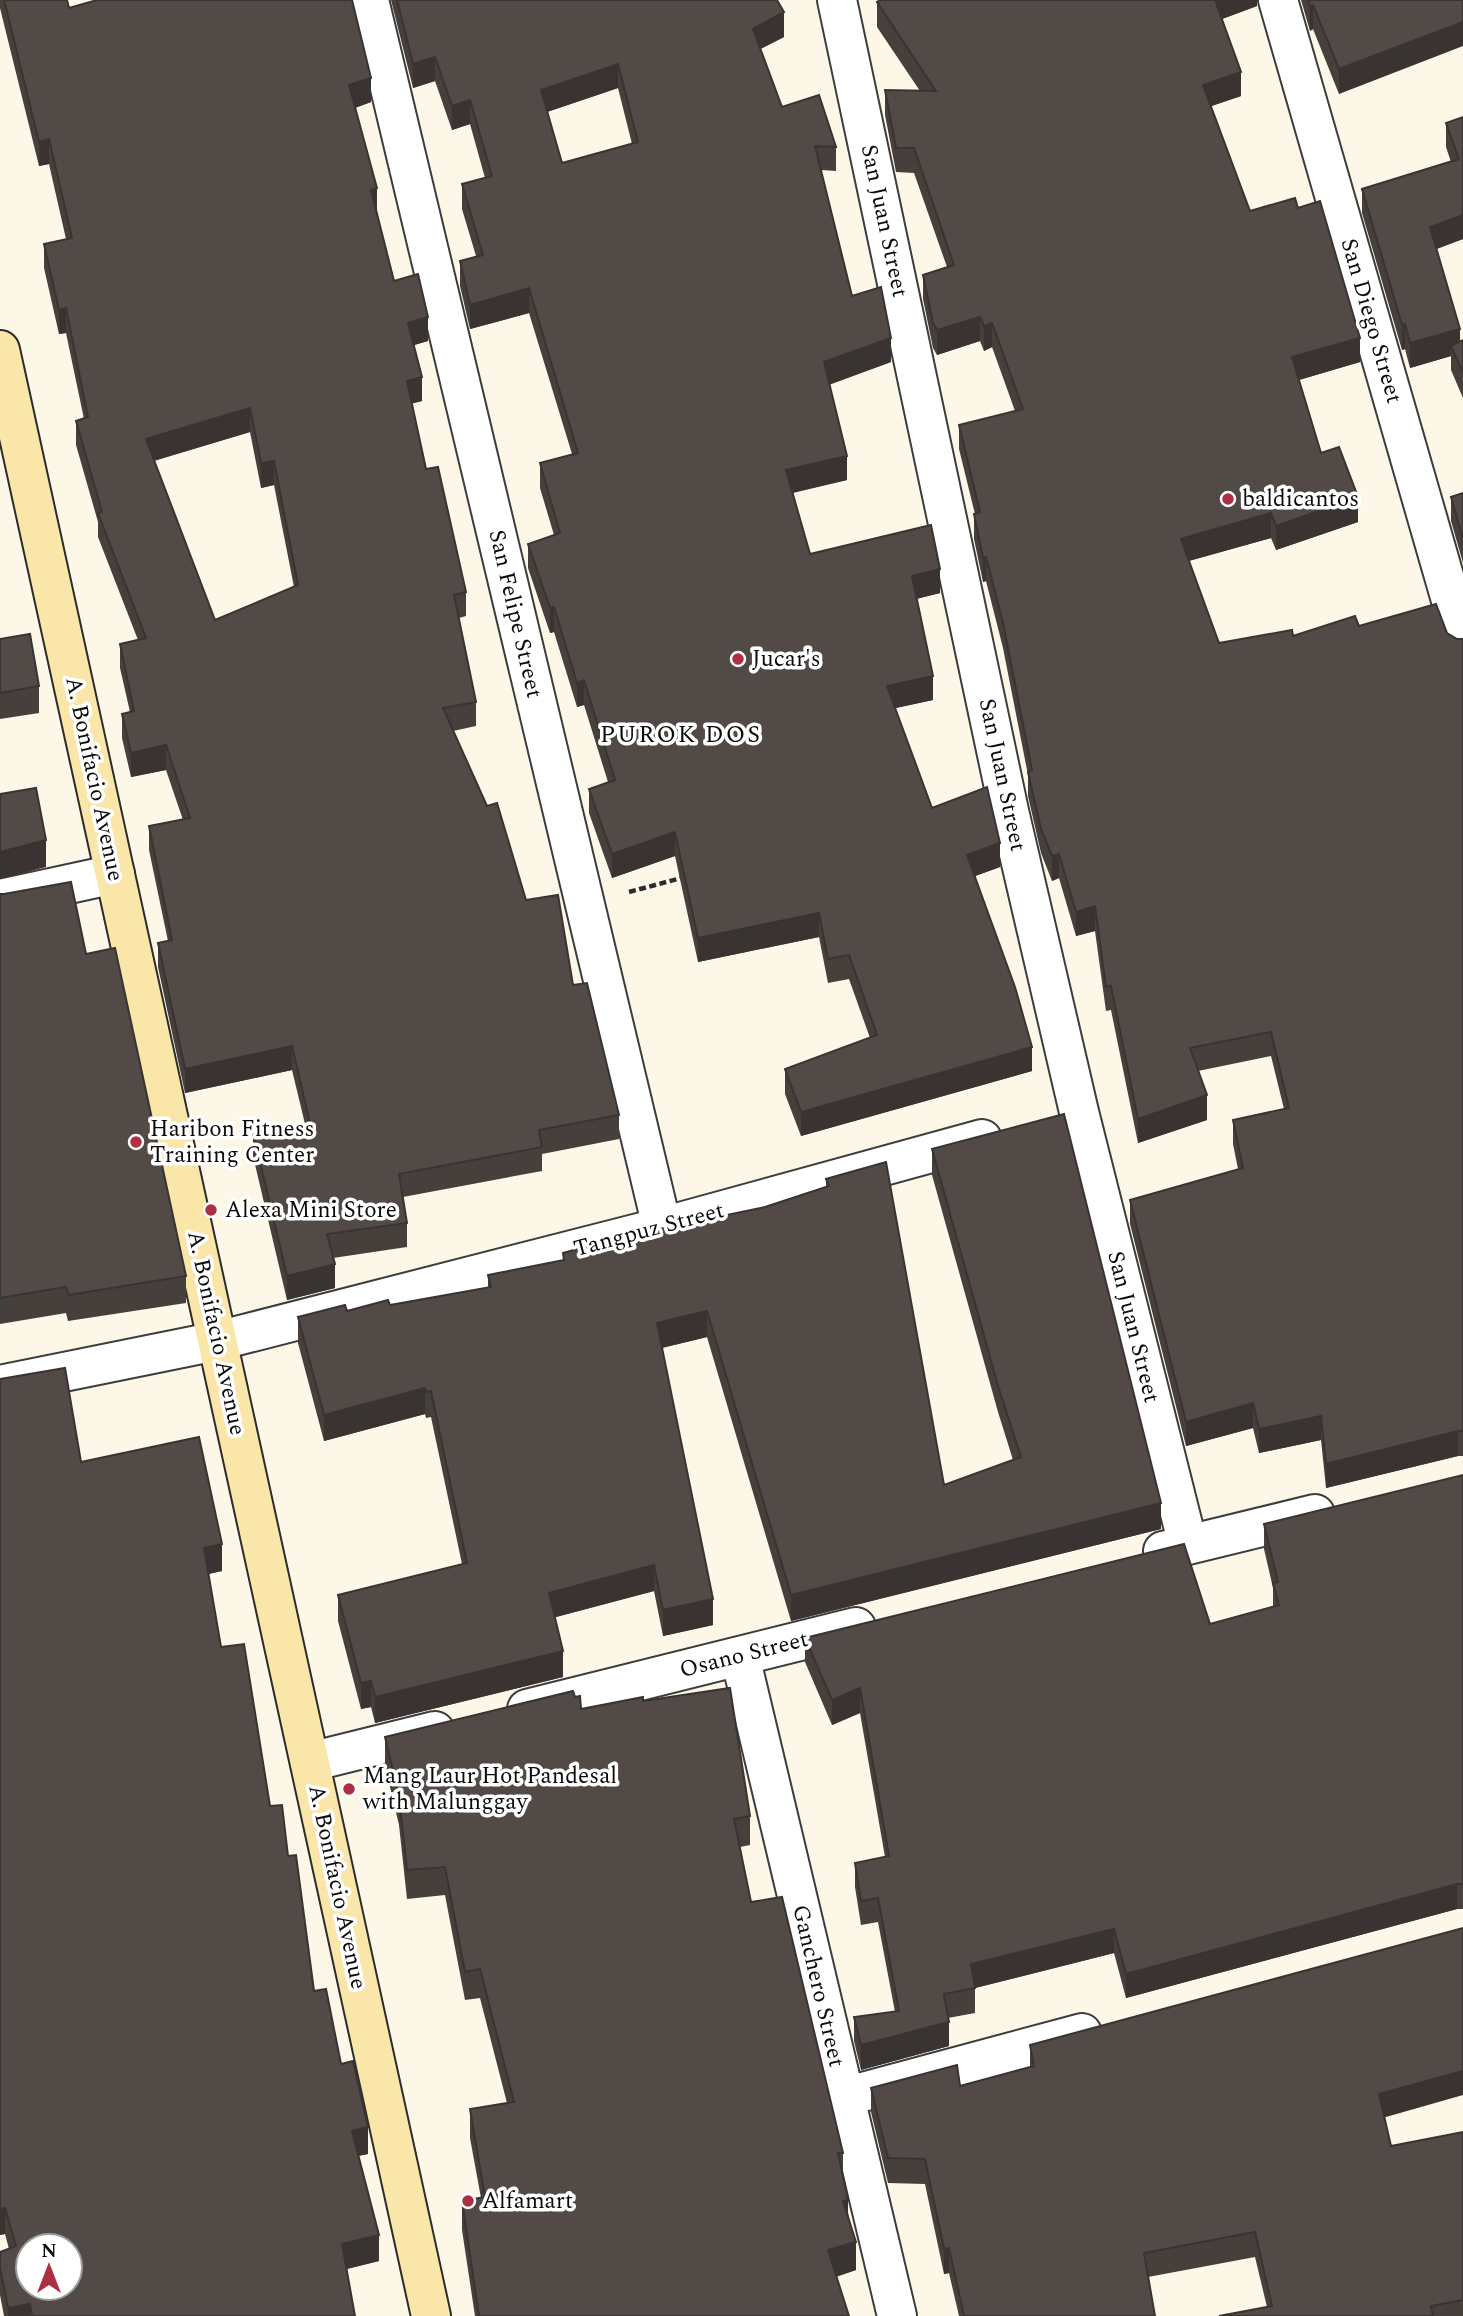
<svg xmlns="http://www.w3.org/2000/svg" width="1463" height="2316" font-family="Spectral,serif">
	<rect width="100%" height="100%" fill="#fdf7e8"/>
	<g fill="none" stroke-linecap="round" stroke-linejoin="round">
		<defs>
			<path id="street" d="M 369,0 L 662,1227
				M 837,0 L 1009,811 L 1079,1112 L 1188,1545
				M 1278,0 L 1463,642
				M 0,899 L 115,874
				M 0,1385 L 217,1341 L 662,1227 L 982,1139
				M 1163,1551 L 1315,1514
				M 740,1656 L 897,2316
				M 527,1709 L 856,1627
				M 310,1762 L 435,1731
				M 844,2097 L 1082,2033"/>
			<path id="secondary" d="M 0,350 L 431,2316"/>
		</defs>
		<use href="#street" stroke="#3d3d3d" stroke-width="42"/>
		<use href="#secondary" stroke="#2c2c2c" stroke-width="42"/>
		<path stroke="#2c2c2c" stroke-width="4.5" stroke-dasharray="7 3.5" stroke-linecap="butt" d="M 629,892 L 685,877"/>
		<use href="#street" stroke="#fff" stroke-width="38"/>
		<use href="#secondary" stroke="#f9e6a8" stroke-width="38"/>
	</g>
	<path fill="#46403d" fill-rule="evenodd" d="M 0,0 L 67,0 L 69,8 L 371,102 L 355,108 L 376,213 L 394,281 L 428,341 L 413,345 L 422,401 L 412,403 L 426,469 L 466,592 L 466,616 L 459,618 L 476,702 L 476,726 L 453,731 L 526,900 L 573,985 L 619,1115 L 619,1139 L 542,1154 L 542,1171 L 403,1197 L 407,1223 L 407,1247 L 333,1258 L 335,1288 L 287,1300 L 253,1156 L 253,1132 L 305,1124 L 292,1070 L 185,1093 L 158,967 L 158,943 L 168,941 L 149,850 L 149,826 L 183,820 L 166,770 L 131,777 L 122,738 L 122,714 L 130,712 L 120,668 L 120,644 L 138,640 L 98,537 L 98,522 L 76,445 L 76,421 L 84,419 L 66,333 L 59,334 L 44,268 L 44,244 L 66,239 L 49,164 L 39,166 L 0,8 ZM 250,432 L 261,488 L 274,485 L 294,587 L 215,620 L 154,461 Z
		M 391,0 L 777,0 L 784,37 L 760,49 L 782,107 L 836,147 L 836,171 L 821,170 L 852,296 L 891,362 L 829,385 L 847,480 L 793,493 L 810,554 L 940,593 L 916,599 L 933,700 L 895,708 L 932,808 L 1000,867 L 975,876 L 1032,1071 L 801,1136 L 785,1094 L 785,1069 L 870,1038 L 849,979 L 828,983 L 819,937 L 698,962 L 675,856 L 612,878 L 589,813 L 589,789 L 608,782 L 584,705 L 577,707 L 554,632 L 550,633 L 528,568 L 528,544 L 554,535 L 540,488 L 540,463 L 572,454 L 529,313 L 470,329 L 460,286 L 460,261 L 476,256 L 462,209 L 462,184 L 485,178 L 470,124 L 452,130 L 435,81 L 413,88 ZM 618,88 L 632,144 L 562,163 L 547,112 Z
		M 880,0 L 1257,0 L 1257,6 L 1222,19 L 1241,96 L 1211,106 L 1250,211 L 1298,208 L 1360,362 L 1299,380 L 1321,453 L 1358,522 L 1276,550 L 1271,538 L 1189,561 L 1219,643 L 1293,636 L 1359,626 L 1447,633 L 1457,639 L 1463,639 L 1463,1456 L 1458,1456 L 1326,1488 L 1321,1440 L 1259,1453 L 1253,1428 L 1186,1446 L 1130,1224 L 1130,1200 L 1238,1169 L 1233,1144 L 1233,1120 L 1284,1109 L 1271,1056 L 1198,1071 L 1207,1120 L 1138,1143 L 1111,1010 L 1106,1011 L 1095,931 L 1076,936 L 1059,878 L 1052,881 L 1041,853 L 1028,796 L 1028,775 L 1003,648 L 986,581 L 983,582 L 974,539 L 974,514 L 975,514 L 959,449 L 959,425 L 1015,411 L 992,347 L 984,351 L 980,341 L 937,355 L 933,348 L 923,299 L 923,275 L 947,267 L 914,173 L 896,172 L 885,115 L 885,90 L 920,91 L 877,27 L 877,2 Z
		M 1301,0 L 1463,0 L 1339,94 L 1313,29 L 1310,31 Z
		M 1463,117 L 1463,239 L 1437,249 L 1460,341 L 1463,340 L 1463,398 L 1451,370 L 1451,356 L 1410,368 L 1405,349 L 1402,350 L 1362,213 L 1362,189 L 1451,162 L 1446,147 L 1446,123 Z
		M 1463,493 L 1463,563 L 1451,521 L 1451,497 Z
		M 0,639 L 39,686 L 39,713 L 0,719 Z
		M 0,894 L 86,954 L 186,1276 L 186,1303 L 68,1321 L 66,1313 L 0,1324 Z
		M 932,1149 L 1161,1529 L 791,1621 L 707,1337 L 662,1348 L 713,1625 L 663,1636 L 654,1591 L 555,1617 L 563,1677 L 375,1723 L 371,1707 L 361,1709 L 338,1621 L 338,1595 L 462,1564 L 431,1417 L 426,1418 L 425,1414 L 324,1441 L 298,1343 L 298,1317 L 390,1305 L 488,1288 L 488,1275 L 563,1260 L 563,1253 L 765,1207 L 826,1187 L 826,1179 L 944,1485 L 1013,1460 L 998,1412 L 932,1175 Z
		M 0,1379 L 81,1462 L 222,1571 L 208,1574 L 221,1647 L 270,1806 L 288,1856 L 314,1991 L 341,2064 L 368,2154 L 358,2156 L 379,2261 L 347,2269 L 355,2316 L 4,2316 L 0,2295 L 0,2268 L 9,2249 L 5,2234 L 0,2235 Z
		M 1463,1475 L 1463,1909 L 1457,1909 L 1126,1998 L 1114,1953 L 975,1988 L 975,2013 L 948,2018 L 949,2046 L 861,2070 L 854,2041 L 854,2017 L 895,2012 L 878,1922 L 861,1925 L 855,1887 L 855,1863 L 885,1857 L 860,1713 L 832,1725 L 805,1662 L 805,1638 L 1210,1624 L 1273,1606 L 1273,1588 L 1264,1549 L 1264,1524 Z
		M 575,1697 L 581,1709 L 643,1701 L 750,1816 L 750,1845 L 740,1847 L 751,1902 L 843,2153 L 843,2176 L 856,2270 L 836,2277 L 849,2316 L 475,2316 L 462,2230 L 462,2201 L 481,2198 L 470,2138 L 470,2109 L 507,2103 L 480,1998 L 465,2000 L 445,1895 L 407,1899 L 399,1825 L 385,1766 L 385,1737 Z
		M 1030,2045 L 1384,2117 L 1391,2146 L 1463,2132 L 1463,2316 L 1219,2316 L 1267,2307 L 1255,2257 L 1148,2277 L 1155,2316 L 959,2316 L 949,2273 L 944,2274 L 925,2184 L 888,2183 L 871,2112 L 871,2088 L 960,2086 L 1030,2067 Z"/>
	<path fill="#393432" d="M 1214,0 L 1257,0 L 1257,6 L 1214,22 Z
		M 1313,5 L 1313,29 L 1310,31 L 1310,6 Z
		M 784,12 L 784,37 L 753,53 L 753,29 Z
		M 1463,22 L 1463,46 L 1339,94 L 1339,69 Z
		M 435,57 L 435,81 L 413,88 L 413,64 Z
		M 618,64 L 618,88 L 541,114 L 541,90 Z
		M 1241,72 L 1241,96 L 1203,109 L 1203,85 Z
		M 371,78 L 371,102 L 349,110 L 349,85 Z
		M 470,100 L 470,124 L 452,130 L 452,106 Z
		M 49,139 L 49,164 L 39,166 L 39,142 Z
		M 377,188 L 377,213 L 371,214 L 371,190 Z
		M 1463,215 L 1463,239 L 1430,251 L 1430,227 Z
		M 529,288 L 529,313 L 470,329 L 470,305 Z
		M 66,308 L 66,333 L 59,334 L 59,310 Z
		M 428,317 L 428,341 L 408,347 L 408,323 Z
		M 980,317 L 980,341 L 937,355 L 937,330 Z
		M 992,323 L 992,347 L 984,351 L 984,326 Z
		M 1405,324 L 1405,349 L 1402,350 L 1402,325 Z
		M 1460,329 L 1460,353 L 1451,346 L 1451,356 L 1410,368 L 1410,343 Z
		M 891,338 L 891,362 L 824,386 L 824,362 Z
		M 1360,338 L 1360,362 L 1292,382 L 1292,357 Z
		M 422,377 L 422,401 L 407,405 L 407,381 Z
		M 250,408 L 250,432 L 146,463 L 146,439 Z
		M 847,456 L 847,480 L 786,494 L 786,470 Z
		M 274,461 L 274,485 L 261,488 L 261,463 Z
		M 1358,497 L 1358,522 L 1276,550 L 1276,526 Z
		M 1271,513 L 1271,538 L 1181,563 L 1181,539 Z
		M 986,557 L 986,581 L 983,582 L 983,558 Z
		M 940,569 L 940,593 L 912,600 L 912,576 Z
		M 554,607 L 554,632 L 550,633 L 550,608 Z
		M 933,676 L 933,700 L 887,710 L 887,686 Z
		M 584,680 L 584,705 L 577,707 L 577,683 Z
		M 166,745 L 166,770 L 131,777 L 131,753 Z
		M 675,832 L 675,856 L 612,878 L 612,854 Z
		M 46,840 L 46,867 L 0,879 L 0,852 Z
		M 1000,843 L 1000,867 L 967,879 L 967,855 Z
		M 1059,854 L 1059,878 L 1052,881 L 1052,856 Z
		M 1095,906 L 1095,931 L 1076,936 L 1076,912 Z
		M 819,913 L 819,937 L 698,962 L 698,938 Z
		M 292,1046 L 292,1070 L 185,1093 L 185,1069 Z
		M 1032,1047 L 1032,1071 L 801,1136 L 801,1112 Z
		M 1207,1095 L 1207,1120 L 1138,1143 L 1138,1119 Z
		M 335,1264 L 335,1288 L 287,1300 L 287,1276 Z
		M 707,1311 L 707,1337 L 657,1349 L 657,1323 Z
		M 425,1388 L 425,1414 L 324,1441 L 324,1415 Z
		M 1253,1403 L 1253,1428 L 1186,1446 L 1186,1422 Z
		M 1321,1416 L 1321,1440 L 1259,1453 L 1259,1429 Z
		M 1458,1431 L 1458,1456 L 1326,1488 L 1326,1464 Z
		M 1161,1503 L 1161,1529 L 791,1621 L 791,1595 Z
		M 222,1544 L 222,1571 L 204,1575 L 204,1548 Z
		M 654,1565 L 654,1591 L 549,1619 L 549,1593 Z
		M 713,1599 L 713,1625 L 663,1636 L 663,1610 Z
		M 563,1651 L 563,1677 L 375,1723 L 375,1697 Z
		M 371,1681 L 371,1707 L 361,1709 L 361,1683 Z
		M 860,1688 L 860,1713 L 832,1725 L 832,1700 Z
		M 1457,1884 L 1457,1909 L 1126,1998 L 1126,1974 Z
		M 1114,1929 L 1114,1953 L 971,1989 L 971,1964 Z
		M 949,2022 L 949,2046 L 861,2070 L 861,2045 Z
		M 1463,2071 L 1463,2095 L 1379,2119 L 1379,2094 Z
		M 368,2127 L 368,2154 L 352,2157 L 352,2131 Z
		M 848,2200 L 848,2229 L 843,2201 Z
		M 5,2208 L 5,2234 L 0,2235 L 0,2209 Z
		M 379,2235 L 379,2261 L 342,2270 L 342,2244 Z
		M 856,2242 L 856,2270 L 828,2279 L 828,2250 Z
		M 949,2248 L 949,2273 L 944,2274 L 944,2249 Z
		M 30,2304 L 30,2316 L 8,2316 L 8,2308 Z"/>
	<path fill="#514a47" stroke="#393432" stroke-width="2" fill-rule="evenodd" d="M 4,0 L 67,0 L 69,8 L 97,0 L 352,0 L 371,78 L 349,85 L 377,188 L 371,190 L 394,281 L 418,274 L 428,317 L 408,323 L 422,377 L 407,381 L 426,469 L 438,467 L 466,592 L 454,595 L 476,702 L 443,708 L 487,806 L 497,803 L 526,900 L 558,895 L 573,985 L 587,983 L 619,1115 L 539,1130 L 542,1147 L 399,1174 L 407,1223 L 327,1234 L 335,1264 L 287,1276 L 253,1132 L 310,1123 L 292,1046 L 185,1069 L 158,943 L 172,940 L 149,826 L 190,818 L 166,745 L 131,753 L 122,714 L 134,711 L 120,644 L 146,638 L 98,513 L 102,512 L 76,421 L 88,417 L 66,308 L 59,310 L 44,244 L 72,238 L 49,139 L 39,142 ZM 250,408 L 261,463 L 274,461 L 298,585 L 215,620 L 146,439 Z
		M 397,0 L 777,0 L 784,12 L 753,29 L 782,107 L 819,95 L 836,147 L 815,146 L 852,296 L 881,287 L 891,338 L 824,362 L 847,456 L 786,470 L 810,554 L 931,525 L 940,569 L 912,576 L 933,676 L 887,686 L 932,808 L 987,787 L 1000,843 L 967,855 L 1015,987 L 1032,1047 L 801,1112 L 785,1069 L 877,1035 L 849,955 L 828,959 L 819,913 L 698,938 L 675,832 L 612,854 L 589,789 L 615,780 L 584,680 L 577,683 L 554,607 L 550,608 L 528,544 L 560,533 L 540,463 L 578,453 L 529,288 L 470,305 L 460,261 L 483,255 L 462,184 L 492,176 L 470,100 L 452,106 L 435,57 L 413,64 ZM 618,64 L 638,142 L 562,163 L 541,90 Z
		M 880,0 L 1215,0 L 1241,72 L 1203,85 L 1250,211 L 1295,198 L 1298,208 L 1320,201 L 1360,338 L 1292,357 L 1321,453 L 1339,447 L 1358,497 L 1276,526 L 1271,513 L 1181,539 L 1219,643 L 1292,630 L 1293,636 L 1355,616 L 1359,626 L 1436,604 L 1447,633 L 1457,639 L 1463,639 L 1463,1431 L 1458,1431 L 1326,1464 L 1321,1416 L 1259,1429 L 1253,1403 L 1186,1422 L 1130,1200 L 1243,1168 L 1233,1120 L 1289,1108 L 1271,1032 L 1190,1048 L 1207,1095 L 1138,1119 L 1111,986 L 1106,987 L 1095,906 L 1076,912 L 1059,854 L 1052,856 L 1041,829 L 1028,772 L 1032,770 L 1003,623 L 986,557 L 983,558 L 974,514 L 980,512 L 959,425 L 1023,409 L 992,323 L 984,326 L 980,317 L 937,330 L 933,323 L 923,275 L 954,265 L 914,148 L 896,148 L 885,90 L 936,91 L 877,2 Z
		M 1308,0 L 1463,0 L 1463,22 L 1339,69 L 1313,5 L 1310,6 Z
		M 1463,117 L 1463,215 L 1430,227 L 1460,329 L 1410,343 L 1405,324 L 1402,325 L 1362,189 L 1459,159 L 1446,123 Z
		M 1463,340 L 1463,373 L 1451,346 Z
		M 1463,493 L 1463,539 L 1451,497 Z
		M 30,634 L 39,686 L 0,693 L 0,639 Z
		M 36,788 L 46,840 L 0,852 L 0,794 Z
		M 71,882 L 86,954 L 115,948 L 186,1276 L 68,1295 L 66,1287 L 0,1298 L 0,894 L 4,894 Z
		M 1064,1114 L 1161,1503 L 791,1595 L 707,1311 L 657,1323 L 713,1599 L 663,1610 L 654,1565 L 549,1593 L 563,1651 L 375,1697 L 371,1681 L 361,1683 L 338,1595 L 467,1563 L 431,1391 L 426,1392 L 425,1388 L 324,1415 L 298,1317 L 345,1305 L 347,1311 L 388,1300 L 390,1305 L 491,1287 L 488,1275 L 564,1260 L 563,1253 L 621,1237 L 765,1207 L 829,1186 L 826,1179 L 886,1162 L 944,1485 L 1021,1457 L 998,1386 L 932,1149 Z
		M 65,1368 L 81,1462 L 199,1437 L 222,1544 L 204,1548 L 221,1647 L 244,1644 L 270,1806 L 282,1805 L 288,1856 L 296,1855 L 314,1991 L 326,1989 L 341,2064 L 353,2061 L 368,2127 L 352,2131 L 379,2235 L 342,2244 L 355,2316 L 32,2316 L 30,2304 L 8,2308 L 0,2268 L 0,2252 L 16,2246 L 5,2208 L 0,2209 L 0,1379 ZM 28,2246 L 70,2246 L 70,2288 L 28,2288 Z
		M 1463,1475 L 1463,1884 L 1457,1884 L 1126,1974 L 1114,1929 L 971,1964 L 975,1988 L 944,1994 L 949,2022 L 861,2045 L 854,2017 L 899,2011 L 878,1898 L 861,1901 L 855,1863 L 889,1856 L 860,1688 L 832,1700 L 805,1638 L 1184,1544 L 1210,1624 L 1279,1605 L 1273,1583 L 1278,1582 L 1264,1524 Z
		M 730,1688 L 750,1816 L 734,1819 L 751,1902 L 782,1897 L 843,2153 L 838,2153 L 848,2200 L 843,2201 L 856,2242 L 828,2250 L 849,2316 L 479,2316 L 462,2201 L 485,2197 L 470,2109 L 514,2102 L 480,1969 L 465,1972 L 445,1867 L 407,1870 L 399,1796 L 385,1737 L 573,1691 L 575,1697 L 580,1696 L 581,1709 L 643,1697 L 643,1701 Z
		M 1463,1928 L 1463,2071 L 1379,2094 L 1391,2146 L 1463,2132 L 1463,2300 L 1431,2306 L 1433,2316 L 1219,2316 L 1272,2306 L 1255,2232 L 1144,2253 L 1155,2316 L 964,2316 L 949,2248 L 944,2249 L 925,2159 L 888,2158 L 871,2088 L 957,2065 L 960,2086 L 1034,2066 L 1030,2045 Z"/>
	<g fill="#ae2e43" stroke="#fff" stroke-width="2.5">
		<circle cx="1228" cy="499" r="7"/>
		<circle cx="738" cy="659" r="7"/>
		<circle cx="136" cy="1142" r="7"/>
		<circle cx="211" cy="1210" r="7"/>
		<circle cx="349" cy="1789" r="7"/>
		<circle cx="468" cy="2201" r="7"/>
	</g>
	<g text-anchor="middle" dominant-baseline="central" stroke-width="7" stroke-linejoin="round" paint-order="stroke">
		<g font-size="23" fill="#0a0a0a" stroke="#fff">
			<text transform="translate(884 221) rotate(78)">San Juan Street</text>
			<text transform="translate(1371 321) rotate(74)">San Diego Street</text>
			<text transform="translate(515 614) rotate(77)">San Felipe Street</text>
			<text transform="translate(1002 775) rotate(78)">San Juan Street</text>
			<text transform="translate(94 779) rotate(78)">A. Bonifacio Avenue</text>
			<text transform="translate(649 1230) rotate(-15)">Tangpuz Street</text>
			<text transform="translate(1133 1327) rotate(76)">San Juan Street</text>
			<text transform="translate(216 1333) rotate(78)">A. Bonifacio Avenue</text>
			<text transform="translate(744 1655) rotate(-14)">Osano Street</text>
			<text transform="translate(337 1887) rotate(78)">A. Bonifacio Avenue</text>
			<text transform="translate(818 1986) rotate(77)">Ganchero Street</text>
		</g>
		<g font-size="23" fill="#0a0a0a" stroke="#fff" text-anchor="start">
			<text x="1242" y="499">baldicantos</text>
			<text x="752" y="659">Jucar's</text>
			<text x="150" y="1129">Haribon Fitness<tspan x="150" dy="26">Training Center</tspan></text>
			<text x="225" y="1210">Alexa Mini Store</text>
			<text x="363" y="1776">Mang Laur Hot Pandesal<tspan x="363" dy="26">with Malunggay</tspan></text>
			<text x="482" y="2201">Alfamart</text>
		</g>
		<g font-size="24" letter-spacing="2" fill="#0a0a0a" stroke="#fff">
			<text x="681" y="735">PUROK DOS</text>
		</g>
	</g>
	<g transform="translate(49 2267)"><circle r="33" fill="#ffffff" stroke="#9d9d9d" stroke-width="2"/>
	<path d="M0-5L12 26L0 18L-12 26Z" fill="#ae2e43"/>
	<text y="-10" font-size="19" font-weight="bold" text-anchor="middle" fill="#0a0a0a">N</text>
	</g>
</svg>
